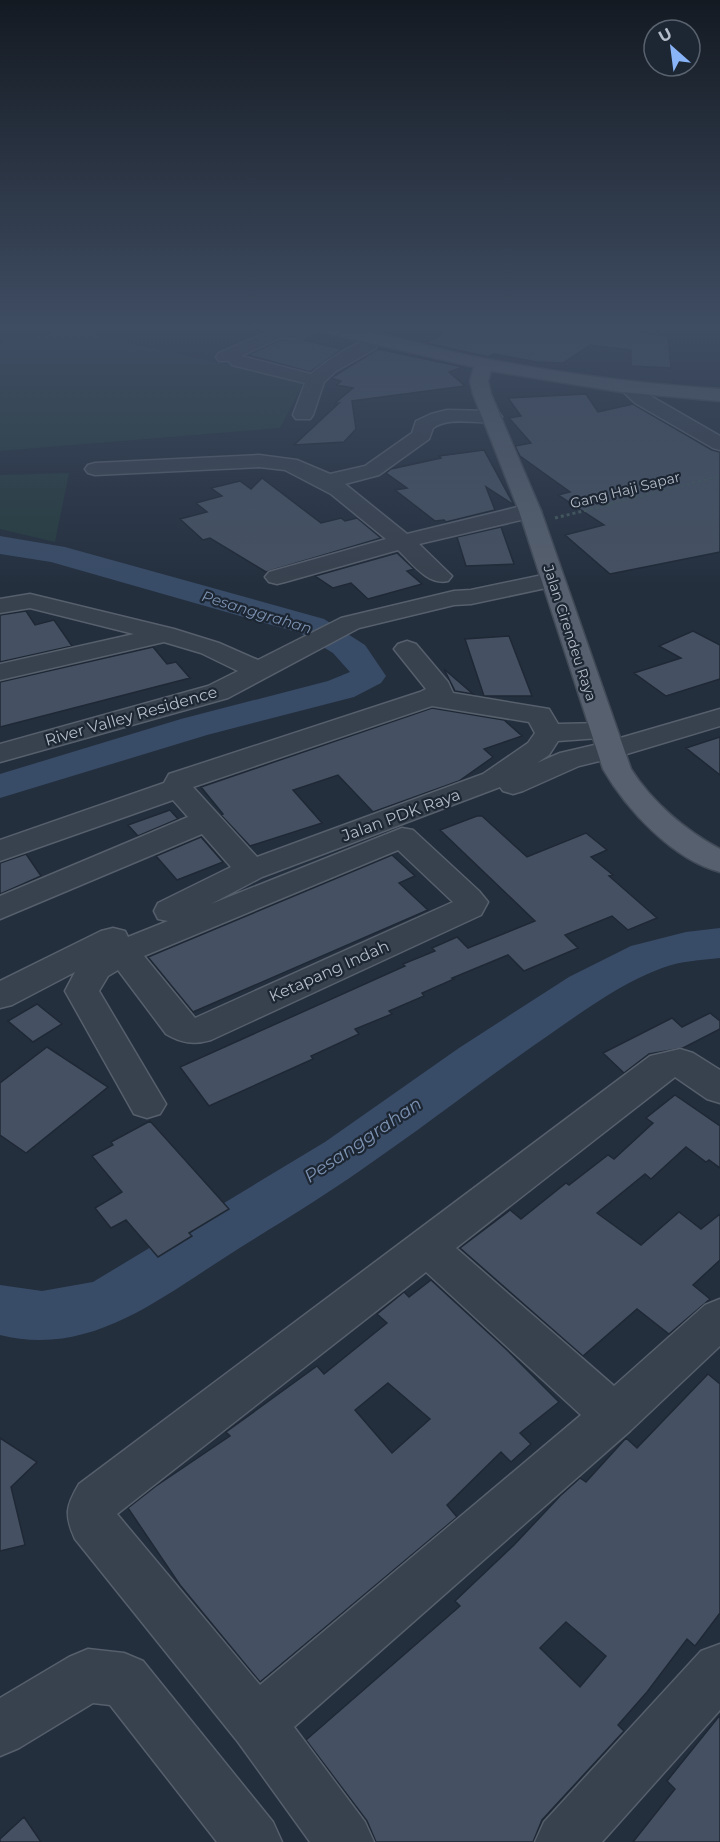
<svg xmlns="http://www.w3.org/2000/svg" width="720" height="1842" font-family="Montserrat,sans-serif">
	<rect width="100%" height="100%" fill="#242f3e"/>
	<path fill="#263c3f" d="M 80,332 L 304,382 L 280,428 L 0,451 L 0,344 L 23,338 Z
		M 69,473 L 55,542 L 0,529 L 0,475 Z"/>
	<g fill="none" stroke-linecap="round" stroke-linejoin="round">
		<path fill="#394c67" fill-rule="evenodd" d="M 0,536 L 65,547 L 324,619 L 365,645 L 386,676 L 381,683 L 354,697 L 207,735 L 0,798 L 0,774 L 181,719 L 328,681 L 350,672 L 333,653 L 300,633 L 51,562 L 0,554 Z
			M 720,928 L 720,958 C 701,960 680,961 662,968 C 624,982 589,1007 556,1030 C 490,1075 427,1125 361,1170 C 317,1201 269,1229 224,1258 C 155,1302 87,1357 0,1335 L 0,1285 L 42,1291 L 93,1282 L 325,1142 L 459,1048 L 569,977 L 631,946 L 686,932 Z"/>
	</g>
	<path fill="#455162" stroke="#1f2835" stroke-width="1.5" fill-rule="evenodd" d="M 453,328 L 616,328 L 614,329 L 668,336 L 671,368 L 631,366 L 631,350 L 590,345 L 563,363 L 537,362 L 494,354 L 488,357 L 426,343 Z
		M 280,340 L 303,340 L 342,349 L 310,372 L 248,355 Z
		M 378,349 L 463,367 L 449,372 L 465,386 L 352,401 L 356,429 L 344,442 L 294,445 L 339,403 L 334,404 L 353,388 L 337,385 L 341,381 L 331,378 Z
		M 586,394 L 598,412 L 633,404 L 712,450 L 720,452 L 720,552 L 610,574 L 565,535 L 604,525 L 558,495 L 570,492 L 520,456 L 515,446 L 531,443 L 509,418 L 521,416 L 508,398 Z
		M 484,450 L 514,505 L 486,487 L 495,510 L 446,522 L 444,520 L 435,521 L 395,490 L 407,488 L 386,473 L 391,469 L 441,458 L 439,456 Z
		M 262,478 L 321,523 L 341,518 L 345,521 L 357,518 L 381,538 L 266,572 L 210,538 L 203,540 L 180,519 L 207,512 L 196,503 L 222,496 L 211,488 L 240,481 L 251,489 Z
		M 501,527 L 514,564 L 466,566 L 457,537 Z
		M 397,553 L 414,569 L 407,571 L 422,584 L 368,599 L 351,583 L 333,588 L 315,576 Z
		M 26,611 L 35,625 L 54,620 L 72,646 L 0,662 L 0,615 Z
		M 693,631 L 720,645 L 720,679 L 666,696 L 634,673 L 681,658 L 659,646 Z
		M 509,636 L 532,696 L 484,696 L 465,639 Z
		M 153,647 L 167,664 L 176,662 L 190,678 L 0,727 L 0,682 Z
		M 444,669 L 473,694 L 455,691 Z
		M 432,708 L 504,720 L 522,736 L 484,749 L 493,757 L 459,781 L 373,812 L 338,775 L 293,790 L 322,823 L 250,846 L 221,815 L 223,814 L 201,787 Z
		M 720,737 L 720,775 L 686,748 Z
		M 170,810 L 178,819 L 138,836 L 128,825 Z
		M 477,816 L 482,816 L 527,857 L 586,833 L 607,850 L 591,857 L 613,875 L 609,876 L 657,918 L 628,930 L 612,916 L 565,935 L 578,948 L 524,971 L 508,955 L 452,978 L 454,979 L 422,993 L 424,996 L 389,1011 L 392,1014 L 355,1029 L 359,1034 L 311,1056 L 313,1059 L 209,1106 L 180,1067 L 405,966 L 403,964 L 435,951 L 432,948 L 457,937 L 468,948 L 535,921 L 440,830 Z
		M 201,837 L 223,862 L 177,880 L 156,856 Z
		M 26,854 L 41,876 L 0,894 L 0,863 Z
		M 392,855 L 415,876 L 399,883 L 428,910 L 193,1012 L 148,957 Z
		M 37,1004 L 62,1024 L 33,1042 L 8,1021 Z
		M 710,1013 L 720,1021 L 720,1029 L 683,1048 L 649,1054 L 624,1073 L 603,1053 L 672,1018 L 682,1027 Z
		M 47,1047 L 108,1087 L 26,1153 L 0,1135 L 0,1083 Z
		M 675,1095 L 720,1126 L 720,1168 L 709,1160 L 706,1162 L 686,1147 L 651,1179 L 645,1174 L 597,1213 L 641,1245 L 679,1212 L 701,1229 L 720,1214 L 720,1260 L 693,1285 L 710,1299 L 669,1334 L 637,1309 L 583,1356 L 460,1248 L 510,1210 L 521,1219 L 566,1183 L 569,1185 L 608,1155 L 614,1159 L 653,1123 L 646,1118 Z
		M 150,1121 L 229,1209 L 189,1233 L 192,1236 L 158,1257 L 126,1220 L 111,1228 L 95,1208 L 122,1192 L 92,1156 L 113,1145 L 111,1142 Z
		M 431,1280 L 507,1350 L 559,1402 L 520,1433 L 531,1444 L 511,1462 L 501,1452 L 447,1505 L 457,1517 L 260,1682 L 180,1585 L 128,1508 L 156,1486 L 230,1436 L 226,1432 L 317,1366 L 324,1374 L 387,1323 L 377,1314 L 404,1292 L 409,1297 ZM 388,1383 L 430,1419 L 392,1453 L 355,1410 Z
		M 708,1374 L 720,1384 L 720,1613 L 695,1646 L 687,1639 L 647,1692 L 618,1725 L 624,1731 L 542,1820 L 533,1842 L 376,1842 L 367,1821 L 306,1740 L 460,1606 L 455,1601 L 514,1545 L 560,1496 L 580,1478 L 586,1482 L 626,1438 L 637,1448 ZM 566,1622 L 606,1656 L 580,1687 L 540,1648 Z
		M 0,1438 L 37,1462 L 11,1487 L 25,1545 L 0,1551 Z
		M 720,1715 L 720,1842 L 633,1842 L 675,1789 L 667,1781 Z
		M 24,1817 L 41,1842 L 0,1842 L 0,1839 Z"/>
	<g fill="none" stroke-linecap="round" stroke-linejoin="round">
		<defs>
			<path id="minor" d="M 278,328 L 317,329 L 301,339 L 280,338 L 241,356 L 311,374 C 324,363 359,337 375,341 L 378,345 L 375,349 L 336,371 L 324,382 L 313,415 L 310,419 L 296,419 L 293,415 L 305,383 L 232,365 L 229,361 L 219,361 L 216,357 L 219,353 Z
				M 627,381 L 634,383 L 649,395 L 720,436 L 720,450 L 713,448 L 635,403 L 618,387 L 620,383 Z
				M 447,410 L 492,411 L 499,413 L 502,417 L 499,421 C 477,426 453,415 433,428 L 429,439 L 379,475 L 345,484 L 407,534 L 530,504 L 538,506 L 541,511 L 538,516 L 419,544 L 452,576 L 448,581 C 428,586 412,563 398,550 L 285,582 L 277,584 L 269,582 L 265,577 L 269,572 L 386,539 L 331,494 L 285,470 L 259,467 L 95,475 L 88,473 L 85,469 L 88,465 L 95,463 L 259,455 L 297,460 L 330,474 L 365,466 L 412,433 L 416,421 L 431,414 Z
				M 552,573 L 560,575 L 564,580 L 560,585 L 471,604 L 454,605 L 359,628 L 228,698 L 0,762 L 0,744 L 208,686 L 238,671 L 201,653 L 164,642 L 0,680 L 0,664 L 134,634 L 30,608 L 0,613 L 0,599 L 30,594 L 174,629 L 219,643 L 258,660 L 341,618 L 454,591 L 471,590 Z
				M 407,641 L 416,644 L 448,682 L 453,693 L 549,709 L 558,724 L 603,723 L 613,725 L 617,731 L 613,737 L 558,741 L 549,755 L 537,763 L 560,753 L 603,743 L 720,709 L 720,726 L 620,756 L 579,766 L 523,791 L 513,794 L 503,791 L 500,787 L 262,877 L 211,904 L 402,828 L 413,830 L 479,891 L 488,902 L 481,915 L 211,1040 C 194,1045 181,1043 166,1034 L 118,970 L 108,976 L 99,991 L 166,1104 L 160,1114 L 147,1118 L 134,1114 L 65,991 L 75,972 L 12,1005 L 0,1008 L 0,981 L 101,931 L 113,928 L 125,931 L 128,937 L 168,921 L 158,919 L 154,911 L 158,903 L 231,867 L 202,834 L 0,919 L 0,896 L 188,817 L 173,800 L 0,861 L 0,840 L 164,783 L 169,774 L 420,692 L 426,689 L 394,649 L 398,644 ZM 432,706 L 529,722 L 535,733 L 528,743 L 483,774 L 257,857 L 193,787 ZM 398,850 L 453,902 L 195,1018 L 144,956 Z
				M 680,1049 L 693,1053 L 720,1070 L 720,1103 L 707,1099 L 675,1077 L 456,1248 L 614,1386 L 705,1305 L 720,1299 L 720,1346 L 630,1431 L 294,1727 L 365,1822 L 374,1842 L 310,1842 L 238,1742 L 75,1539 C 64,1515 66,1506 79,1484 L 650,1056 ZM 426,1272 L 581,1415 L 260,1685 L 117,1514 Z
				M 720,1644 L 720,1710 L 602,1842 L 535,1842 L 544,1822 L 701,1651 Z
				M 88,1649 L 124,1653 L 143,1661 L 273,1822 L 282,1842 L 217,1842 L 110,1705 L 93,1703 L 19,1748 L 0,1756 L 0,1698 L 69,1657 Z"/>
			<path id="major" d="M 320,328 C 372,327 425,347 476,357 C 557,373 638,384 720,389 L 720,401 L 621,392 L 491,371 L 488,381 L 491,394 L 541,511 L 631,769 C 652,802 686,831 720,849 L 720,872 C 673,860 626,809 603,769 L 519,511 L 473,394 L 470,381 L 474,367 L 323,332 Z"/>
		</defs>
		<use href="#minor" stroke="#565f6c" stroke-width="3"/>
		<use href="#major" stroke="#414a57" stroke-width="3"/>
		<path stroke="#44595c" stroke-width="2" stroke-dasharray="3 3" stroke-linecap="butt" d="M 605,505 L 720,476"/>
		<path stroke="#44595c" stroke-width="3" stroke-dasharray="3 3" stroke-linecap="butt" d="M 555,518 L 611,504"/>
		<use href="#minor" fill="#38414e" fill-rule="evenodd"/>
		<use href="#major" fill="#56606e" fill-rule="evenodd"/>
	</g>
	<linearGradient id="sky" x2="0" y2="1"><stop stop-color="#141a22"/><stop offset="0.56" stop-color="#3f4d63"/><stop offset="1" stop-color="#3f4d63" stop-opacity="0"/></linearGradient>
	<rect width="720" height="586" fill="url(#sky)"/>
	<g text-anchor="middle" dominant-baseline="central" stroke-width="4.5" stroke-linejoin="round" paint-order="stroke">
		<g font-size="14" fill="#b4bcc9" stroke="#1d2633">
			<text transform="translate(625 490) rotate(-14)">Gang Haji Sapar</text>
			<text transform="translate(570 633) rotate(72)">Jalan Cirendeu Raya</text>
		</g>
		<g font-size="15" font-style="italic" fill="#7c92b1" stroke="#1d2633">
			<text transform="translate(257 612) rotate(17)">Pesanggrahan</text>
		</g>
		<g font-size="16" fill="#b4bcc9" stroke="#1d2633">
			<text transform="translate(131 716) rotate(-16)">River Valley Residence</text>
			<text transform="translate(401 815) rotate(-20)">Jalan PDK Raya</text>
			<text transform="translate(329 971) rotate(-24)">Ketapang Indah</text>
		</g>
		<g font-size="18" font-style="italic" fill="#7c92b1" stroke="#1d2633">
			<text transform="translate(363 1140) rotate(-34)">Pesanggrahan</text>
		</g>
	</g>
	<g transform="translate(672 48) rotate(332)"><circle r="28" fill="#1d2633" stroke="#59626f" stroke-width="1.5"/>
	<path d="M0-4.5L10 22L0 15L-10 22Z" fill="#8ab4f8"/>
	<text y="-9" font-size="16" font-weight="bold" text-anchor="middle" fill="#b4bcc9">U</text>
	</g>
</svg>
